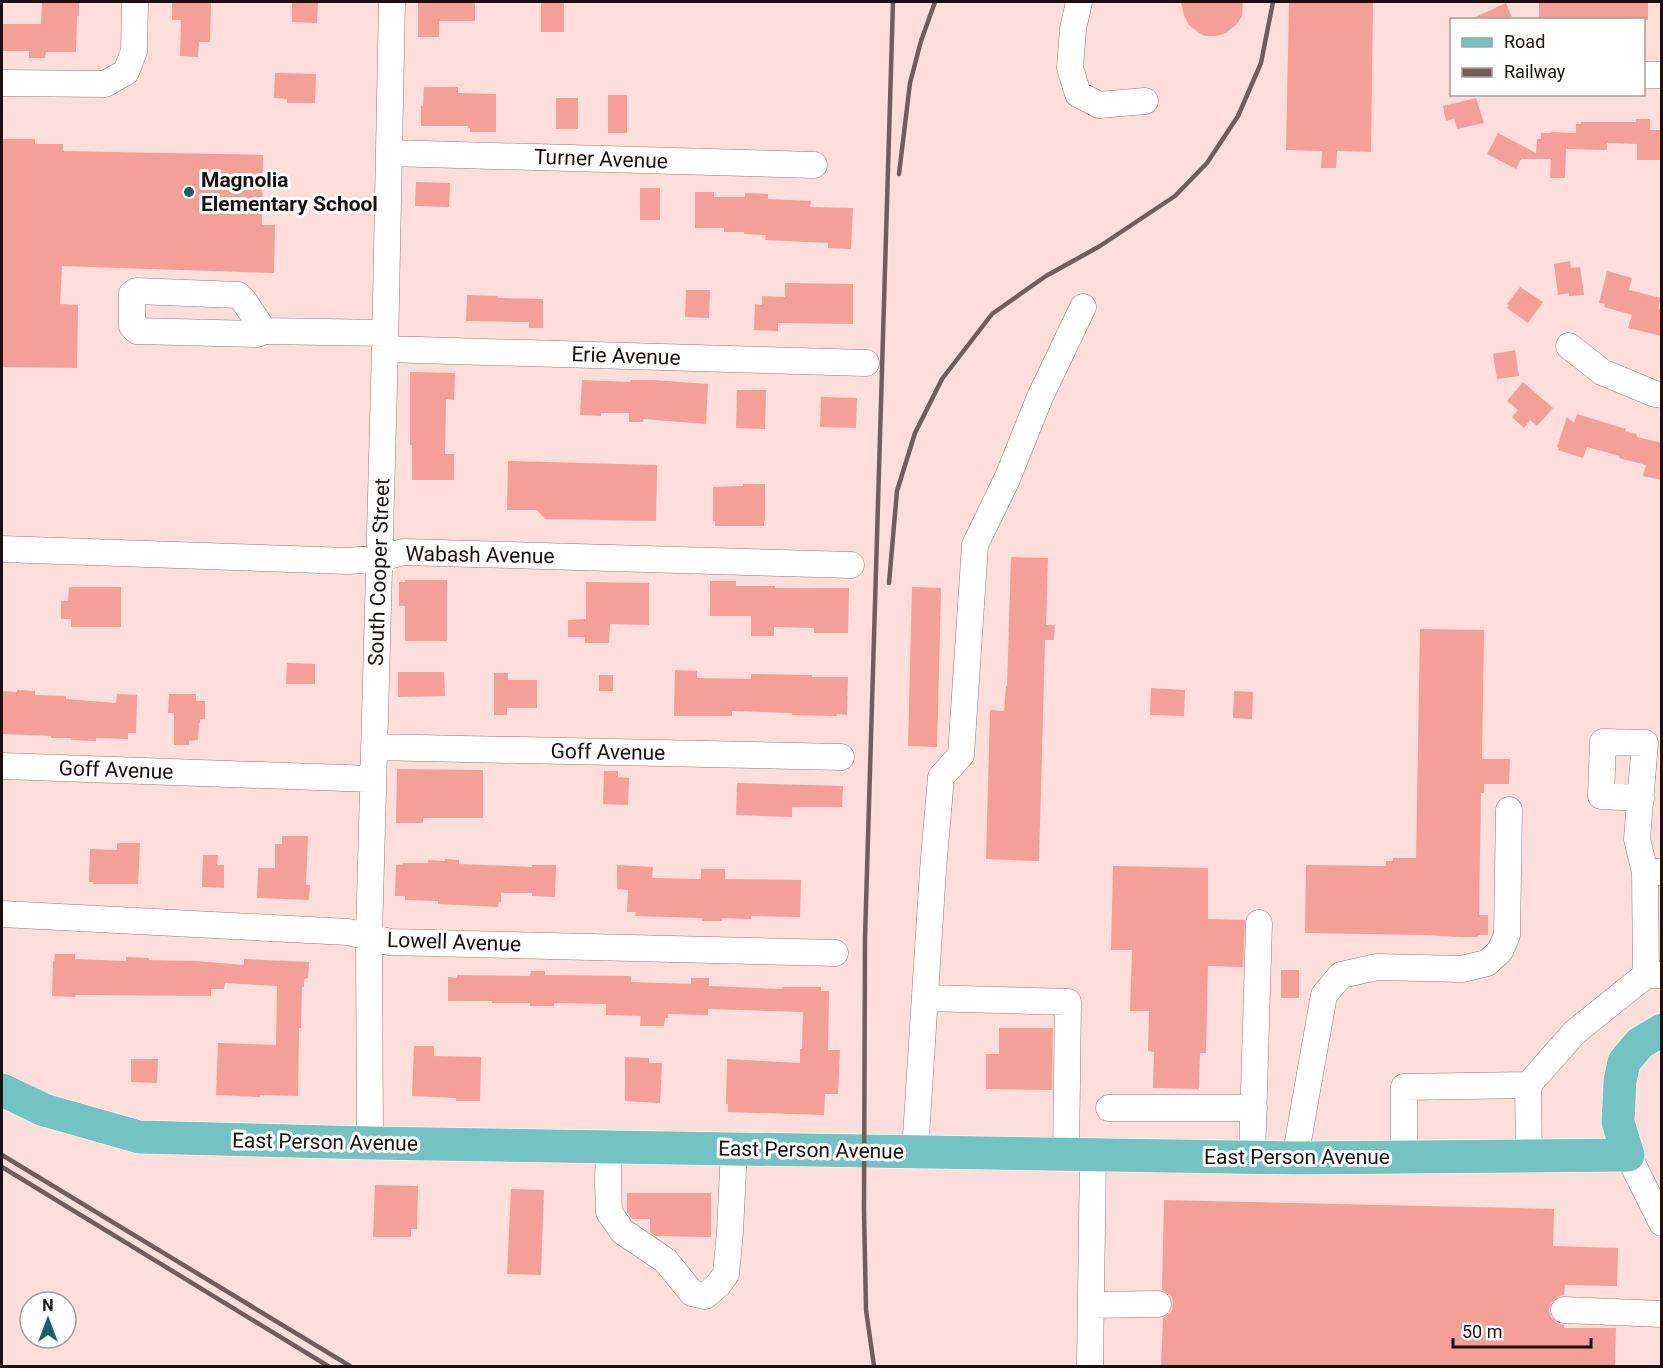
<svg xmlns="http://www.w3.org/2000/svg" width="1663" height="1368" font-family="Roboto,sans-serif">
	<rect width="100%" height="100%" fill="#fddedb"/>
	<path fill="#f59f99" d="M 42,2 L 79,2 L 79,16 L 77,16 L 76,52 L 46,52 L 45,58 L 29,58 L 29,51 L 2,51 L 2,24 L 41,24 Z
		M 172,2 L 211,2 L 210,42 L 199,42 L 198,57 L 180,56 L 181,20 L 172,20 Z
		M 292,2 L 318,2 L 317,23 L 292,22 Z
		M 418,2 L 475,2 L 475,21 L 439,21 L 439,37 L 418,37 Z
		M 541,2 L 564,2 L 564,32 L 541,32 Z
		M 1181,2 L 1243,2 L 1242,15 L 1238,23 L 1226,33 L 1216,36 L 1205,36 L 1199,33 L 1189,25 L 1184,15 Z
		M 1289,2 L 1373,2 L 1371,152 L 1337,151 L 1336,168 L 1321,168 L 1322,151 L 1286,150 Z
		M 1539,2 L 1648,2 L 1648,20 L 1539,20 Z
		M 1506,3 L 1513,20 L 1469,20 Z
		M 275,73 L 316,74 L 315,103 L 287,103 L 287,99 L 274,98 Z
		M 424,87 L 458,87 L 458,93 L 496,94 L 496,132 L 470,132 L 470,128 L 468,128 L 468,126 L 421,126 L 421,106 L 423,106 Z
		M 608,95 L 627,95 L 627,133 L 608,133 Z
		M 556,98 L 578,98 L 578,129 L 556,129 Z
		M 1476,98 L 1484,123 L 1457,129 L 1454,118 L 1446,121 L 1443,106 Z
		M 1636,119 L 1650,119 L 1650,130 L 1662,130 L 1662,160 L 1637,160 L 1637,144 L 1607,143 L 1607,150 L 1566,149 L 1565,178 L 1550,178 L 1551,159 L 1521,159 L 1516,169 L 1487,154 L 1498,133 L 1536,153 L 1537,139 L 1541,139 L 1541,133 L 1551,133 L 1551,132 L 1576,133 L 1576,124 L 1581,124 L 1581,122 L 1636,122 Z
		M 2,139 L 35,139 L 35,144 L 63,144 L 63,151 L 263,155 L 262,225 L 275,225 L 274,273 L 62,266 L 60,304 L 78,305 L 77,368 L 2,367 Z
		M 416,182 L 450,183 L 449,207 L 415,206 Z
		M 640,188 L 660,188 L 660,220 L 640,220 Z
		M 695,192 L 714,192 L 714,197 L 745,197 L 745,193 L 768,194 L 768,199 L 811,201 L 810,207 L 853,208 L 851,249 L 828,248 L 828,243 L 765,240 L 766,235 L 744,234 L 744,232 L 724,232 L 724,228 L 695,228 Z
		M 1570,261 L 1571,268 L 1580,267 L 1584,295 L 1569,296 L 1569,293 L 1558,295 L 1554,264 Z
		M 1607,271 L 1632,278 L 1629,290 L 1661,298 L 1658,309 L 1662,310 L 1662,336 L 1628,328 L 1632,315 L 1604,307 L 1605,304 L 1599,303 Z
		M 785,283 L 853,284 L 853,324 L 778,323 L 778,331 L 754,330 L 755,304 L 762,305 L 762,296 L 785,297 Z
		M 1520,287 L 1543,302 L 1528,323 L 1507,308 L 1509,305 L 1507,304 Z
		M 686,290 L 710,290 L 709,318 L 685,317 Z
		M 467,295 L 498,296 L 498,298 L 543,299 L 543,328 L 529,328 L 529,322 L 466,321 Z
		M 1515,350 L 1519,376 L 1497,379 L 1493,354 Z
		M 410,372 L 455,373 L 454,400 L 446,399 L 445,454 L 454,454 L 454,480 L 412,480 L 412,445 L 410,445 Z
		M 582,380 L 630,382 L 631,380 L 653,380 L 708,384 L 706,424 L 643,419 L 643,422 L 629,422 L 629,413 L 601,413 L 601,416 L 580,415 Z
		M 1523,382 L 1553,408 L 1537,426 L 1530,420 L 1524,428 L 1512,417 L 1518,410 L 1507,401 Z
		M 737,390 L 766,390 L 765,429 L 736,428 Z
		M 821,397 L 857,398 L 856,428 L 820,427 Z
		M 1577,414 L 1626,429 L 1625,431 L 1637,434 L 1637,437 L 1662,443 L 1662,480 L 1643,476 L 1646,465 L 1619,458 L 1620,456 L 1587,447 L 1583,458 L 1558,450 L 1559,448 L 1557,447 L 1567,417 L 1574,423 Z
		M 508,461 L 657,465 L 656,521 L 545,519 L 537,510 L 507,510 Z
		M 743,484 L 765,484 L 765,521 L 764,521 L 764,526 L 715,526 L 715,521 L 713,521 L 713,487 L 743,486 Z
		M 1011,557 L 1048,558 L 1046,625 L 1055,625 L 1054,640 L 1045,640 L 1039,861 L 986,859 L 990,710 L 1004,711 L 1006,686 L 1007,686 Z
		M 405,580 L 447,580 L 447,641 L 405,641 L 405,606 L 399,606 L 399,582 L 405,582 Z
		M 710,581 L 736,581 L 736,586 L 775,586 L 775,588 L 849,588 L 848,633 L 814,633 L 814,628 L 774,627 L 774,636 L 751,636 L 751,616 L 710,616 Z
		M 586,582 L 649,583 L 649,625 L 610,624 L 609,643 L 585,643 L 585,637 L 568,637 L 568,620 L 586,619 Z
		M 69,587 L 121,587 L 121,627 L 71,627 L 71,619 L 61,619 L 61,601 L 68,601 Z
		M 912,587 L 941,588 L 937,747 L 908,746 Z
		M 1420,629 L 1484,630 L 1482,759 L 1510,759 L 1509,784 L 1484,784 L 1484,793 L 1481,793 L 1479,915 L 1488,915 L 1488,935 L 1478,935 L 1478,936 L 1476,937 L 1460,937 L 1423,935 L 1305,933 L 1306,865 L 1386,866 L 1386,861 L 1393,861 L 1393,858 L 1416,858 Z
		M 287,663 L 315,664 L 315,684 L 286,684 Z
		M 675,670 L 697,671 L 697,678 L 751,679 L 751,674 L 812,675 L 812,677 L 848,677 L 847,715 L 837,714 L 836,716 L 792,715 L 792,713 L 732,711 L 732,716 L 674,716 Z
		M 398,672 L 444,672 L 445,696 L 398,697 Z
		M 494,673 L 508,673 L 508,680 L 537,680 L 537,708 L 507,708 L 507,715 L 494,715 Z
		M 599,675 L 613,675 L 613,691 L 599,691 Z
		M 1151,688 L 1185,690 L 1184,716 L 1150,715 Z
		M 17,690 L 35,691 L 35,695 L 66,696 L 66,699 L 116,703 L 117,694 L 137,695 L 136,733 L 128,733 L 128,739 L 96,738 L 96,741 L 71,740 L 72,738 L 51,738 L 51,736 L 2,734 L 2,691 L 17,692 Z
		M 1234,691 L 1253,692 L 1252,719 L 1233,718 Z
		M 169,694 L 196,694 L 196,701 L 205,701 L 205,719 L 200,719 L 200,723 L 199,723 L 198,740 L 189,741 L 189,745 L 174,745 L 174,713 L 168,713 Z
		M 397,769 L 483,770 L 483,818 L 423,818 L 423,823 L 396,823 Z
		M 604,771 L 618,771 L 618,777 L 629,778 L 628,805 L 603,804 Z
		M 737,783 L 843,786 L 842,807 L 792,807 L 792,817 L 736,815 Z
		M 282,836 L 308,836 L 306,885 L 310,885 L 309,900 L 257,898 L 258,868 L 275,868 L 275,844 L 282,844 Z
		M 117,843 L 140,843 L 138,884 L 93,884 L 93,882 L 89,882 L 90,849 L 117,850 Z
		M 203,855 L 218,855 L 217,865 L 224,865 L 224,888 L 202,887 Z
		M 445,859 L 459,860 L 459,864 L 532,867 L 532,865 L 556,865 L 555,897 L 532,896 L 532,893 L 501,893 L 501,902 L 499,902 L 498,907 L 438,904 L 438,901 L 405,900 L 405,896 L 395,896 L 396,865 L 403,865 L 403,863 L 428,863 L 428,860 L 445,861 Z
		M 617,865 L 653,867 L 652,878 L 701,879 L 701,869 L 725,869 L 725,879 L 801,880 L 800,917 L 751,916 L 751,919 L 722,918 L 722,921 L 702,921 L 702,918 L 635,916 L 636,912 L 627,912 L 628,890 L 617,889 Z
		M 1113,866 L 1208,868 L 1208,919 L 1245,920 L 1243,967 L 1208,966 L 1206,1053 L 1200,1053 L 1199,1089 L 1153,1088 L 1154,1052 L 1148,1051 L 1149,1011 L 1130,1011 L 1132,950 L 1111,950 Z
		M 55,954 L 75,954 L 75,959 L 126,961 L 126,957 L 149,958 L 149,960 L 196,961 L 244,965 L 244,959 L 309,962 L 308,978 L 304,979 L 304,987 L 302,987 L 301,1028 L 299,1028 L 298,1096 L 260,1095 L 260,1097 L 216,1095 L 218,1043 L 276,1045 L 277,986 L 225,983 L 224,989 L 211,989 L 211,996 L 76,995 L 75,997 L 52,996 L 53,961 L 54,961 Z
		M 1281,970 L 1299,970 L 1299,998 L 1281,998 Z
		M 531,971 L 545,971 L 545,975 L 631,976 L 631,982 L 691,984 L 691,978 L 709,978 L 709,986 L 782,989 L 782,987 L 821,987 L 821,991 L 829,991 L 828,1050 L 840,1050 L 838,1094 L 825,1094 L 824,1115 L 728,1112 L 728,1104 L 726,1104 L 727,1059 L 800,1063 L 800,1049 L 802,1049 L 803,1012 L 708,1009 L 708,1015 L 668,1014 L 668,1018 L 665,1018 L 664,1026 L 640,1026 L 641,1016 L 606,1015 L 606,1004 L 554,1003 L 554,1006 L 530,1006 L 530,1003 L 492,1003 L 492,1001 L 448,1001 L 448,977 L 457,978 L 457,975 L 530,976 Z
		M 999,1028 L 1053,1028 L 1052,1090 L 986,1089 L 986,1054 L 999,1054 Z
		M 414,1046 L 434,1046 L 434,1056 L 481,1057 L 480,1101 L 456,1101 L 456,1098 L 412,1096 Z
		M 625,1057 L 649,1058 L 649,1063 L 662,1063 L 660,1103 L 625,1101 Z
		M 131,1059 L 158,1059 L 157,1083 L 131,1082 Z
		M 375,1185 L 418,1186 L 417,1229 L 411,1229 L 411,1237 L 373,1237 Z
		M 511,1189 L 544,1190 L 541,1275 L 507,1274 Z
		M 627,1193 L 711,1193 L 711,1237 L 656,1236 L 650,1232 L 650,1219 L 632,1219 L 627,1212 Z
		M 1164,1200 L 1554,1209 L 1553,1246 L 1618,1248 L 1617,1286 L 1565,1285 L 1564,1295 L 1558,1297 L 1552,1302 L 1549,1310 L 1551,1317 L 1557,1323 L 1564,1325 L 1564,1328 L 1616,1328 L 1615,1366 L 1161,1366 L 1163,1318 L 1171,1312 L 1173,1304 L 1171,1296 L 1162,1290 Z"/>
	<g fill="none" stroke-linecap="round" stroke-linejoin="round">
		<defs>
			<path id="minor" d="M 1079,2 L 1073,29 L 1070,68 L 1078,94 L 1099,105 L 1145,101
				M 1644,75 L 1662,75
				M 2,83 L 105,84 L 126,72 L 134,51 L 135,2
				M 389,153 L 814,165
				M 264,331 L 244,301 L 238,295 L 136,291 L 132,294 L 132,326 L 137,331 L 257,334 L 264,331 L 385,333
				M 1569,346 L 1602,372 L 1655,394 L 1662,395
				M 385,349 L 866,363
				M 2,549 L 349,561 L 379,558 L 404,552 L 851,565
				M 374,747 L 841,757
				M 2,766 L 373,779
				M 1641,798 L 1601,796 L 1603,742 L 1645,743 L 1637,839 L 1645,872
				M 2,914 L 348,932 L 390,942 L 835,953
				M 1661,975 L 1646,975 L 1645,872 L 1661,872
				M 925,998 L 1068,1002 L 1066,1155
				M 1528,1085 L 1575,1032 L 1646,975
				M 1109,1108 L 1254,1108
				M 370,1143 L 369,937 L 385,349 L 392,2
				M 609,1147 L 608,1183 L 609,1212 L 622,1231 L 666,1261 L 692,1293 L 705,1296 L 718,1285 L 726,1274 L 730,1232 L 734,1149
				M 915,1152 L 933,870 L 941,777 L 961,755 L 975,545 L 1007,479 L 1040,397 L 1083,307
				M 1628,1155 L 1662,1223
				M 1404,1157 L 1404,1087 L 1528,1085 L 1529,1156
				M 1252,1158 L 1259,923
				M 1295,1158 L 1324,995 L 1341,975 L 1377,967 L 1462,969 L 1487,963 L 1500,951 L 1507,935 L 1509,810
				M 1091,1305 L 1158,1304
				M 1564,1310 L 1662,1314
				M 1090,1366 L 1093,1155"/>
			<path id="major" d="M 2,1090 L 44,1110 L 139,1137 L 370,1143 L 1295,1158 L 1628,1155 L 1618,1122 L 1620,1081 L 1624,1062 L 1640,1043 L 1662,1030"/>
		</defs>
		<use href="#minor" stroke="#937875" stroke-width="27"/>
		<use href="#major" stroke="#fff" stroke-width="34"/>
		<use href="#minor" stroke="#fff" stroke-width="26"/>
		<use href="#major" stroke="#72c3c2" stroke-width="33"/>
		<path stroke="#705e5c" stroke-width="4.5" d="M 899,174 L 910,83 L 921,41 L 935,2
			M 889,583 L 897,491 L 915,433 L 942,379 L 992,314 L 1046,276 L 1100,246 L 1175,196 L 1207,163 L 1238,116 L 1261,63 L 1273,2
			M 2,1155 L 350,1366
			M 2,1167 L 328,1366
			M 874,1366 L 866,1310 L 864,1210 L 865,938 L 893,2"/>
	</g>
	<circle fill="#136363" stroke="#fff" stroke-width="2" cx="189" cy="192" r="6"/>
	<g text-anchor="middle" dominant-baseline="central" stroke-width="6" stroke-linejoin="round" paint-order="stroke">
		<g font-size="21" fill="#1a100f" stroke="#fff">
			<text transform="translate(601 159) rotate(2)">Turner Avenue</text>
			<text transform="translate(626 356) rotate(2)">Erie Avenue</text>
			<text transform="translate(480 555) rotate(1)">Wabash Avenue</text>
			<text transform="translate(379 572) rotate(-88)">South Cooper Street</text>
			<text transform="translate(608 752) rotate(1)">Goff Avenue</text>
			<text transform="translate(116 770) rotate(2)">Goff Avenue</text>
			<text transform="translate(454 942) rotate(2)">Lowell Avenue</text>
			<text transform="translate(325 1142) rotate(1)">East Person Avenue</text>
			<text transform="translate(811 1150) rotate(1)">East Person Avenue</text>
			<text x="1297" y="1157">East Person Avenue</text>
		</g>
		<g font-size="21" font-weight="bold" fill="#1a100f" stroke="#fff" text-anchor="start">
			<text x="201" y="180">Magnolia<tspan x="201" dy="24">Elementary School</tspan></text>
		</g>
	</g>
	<rect width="1663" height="1368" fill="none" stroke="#1a100f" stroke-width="6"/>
	<rect x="1450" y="18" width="195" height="78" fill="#ffffff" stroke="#a39f9f" stroke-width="1.5"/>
	<rect x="1462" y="38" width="30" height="9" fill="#72c3c2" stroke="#a39f9f" stroke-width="1.5"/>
	<text x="1504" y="48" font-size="18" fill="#1a100f">Road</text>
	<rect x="1462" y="68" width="30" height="9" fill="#705e5c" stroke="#a39f9f" stroke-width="1.5"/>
	<text x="1504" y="78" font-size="18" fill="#1a100f">Railway</text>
	<g transform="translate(48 1320)"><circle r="28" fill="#ffffff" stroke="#a39f9f" stroke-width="1.5"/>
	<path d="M0-4.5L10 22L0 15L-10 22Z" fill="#136363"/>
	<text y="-9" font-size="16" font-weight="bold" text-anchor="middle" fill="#1a100f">N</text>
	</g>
	<path d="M1453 1338v9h138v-9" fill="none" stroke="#1a100f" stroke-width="3"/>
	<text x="1462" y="1338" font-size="18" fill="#1a100f" stroke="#ffffff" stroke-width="4.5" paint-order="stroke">50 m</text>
</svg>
